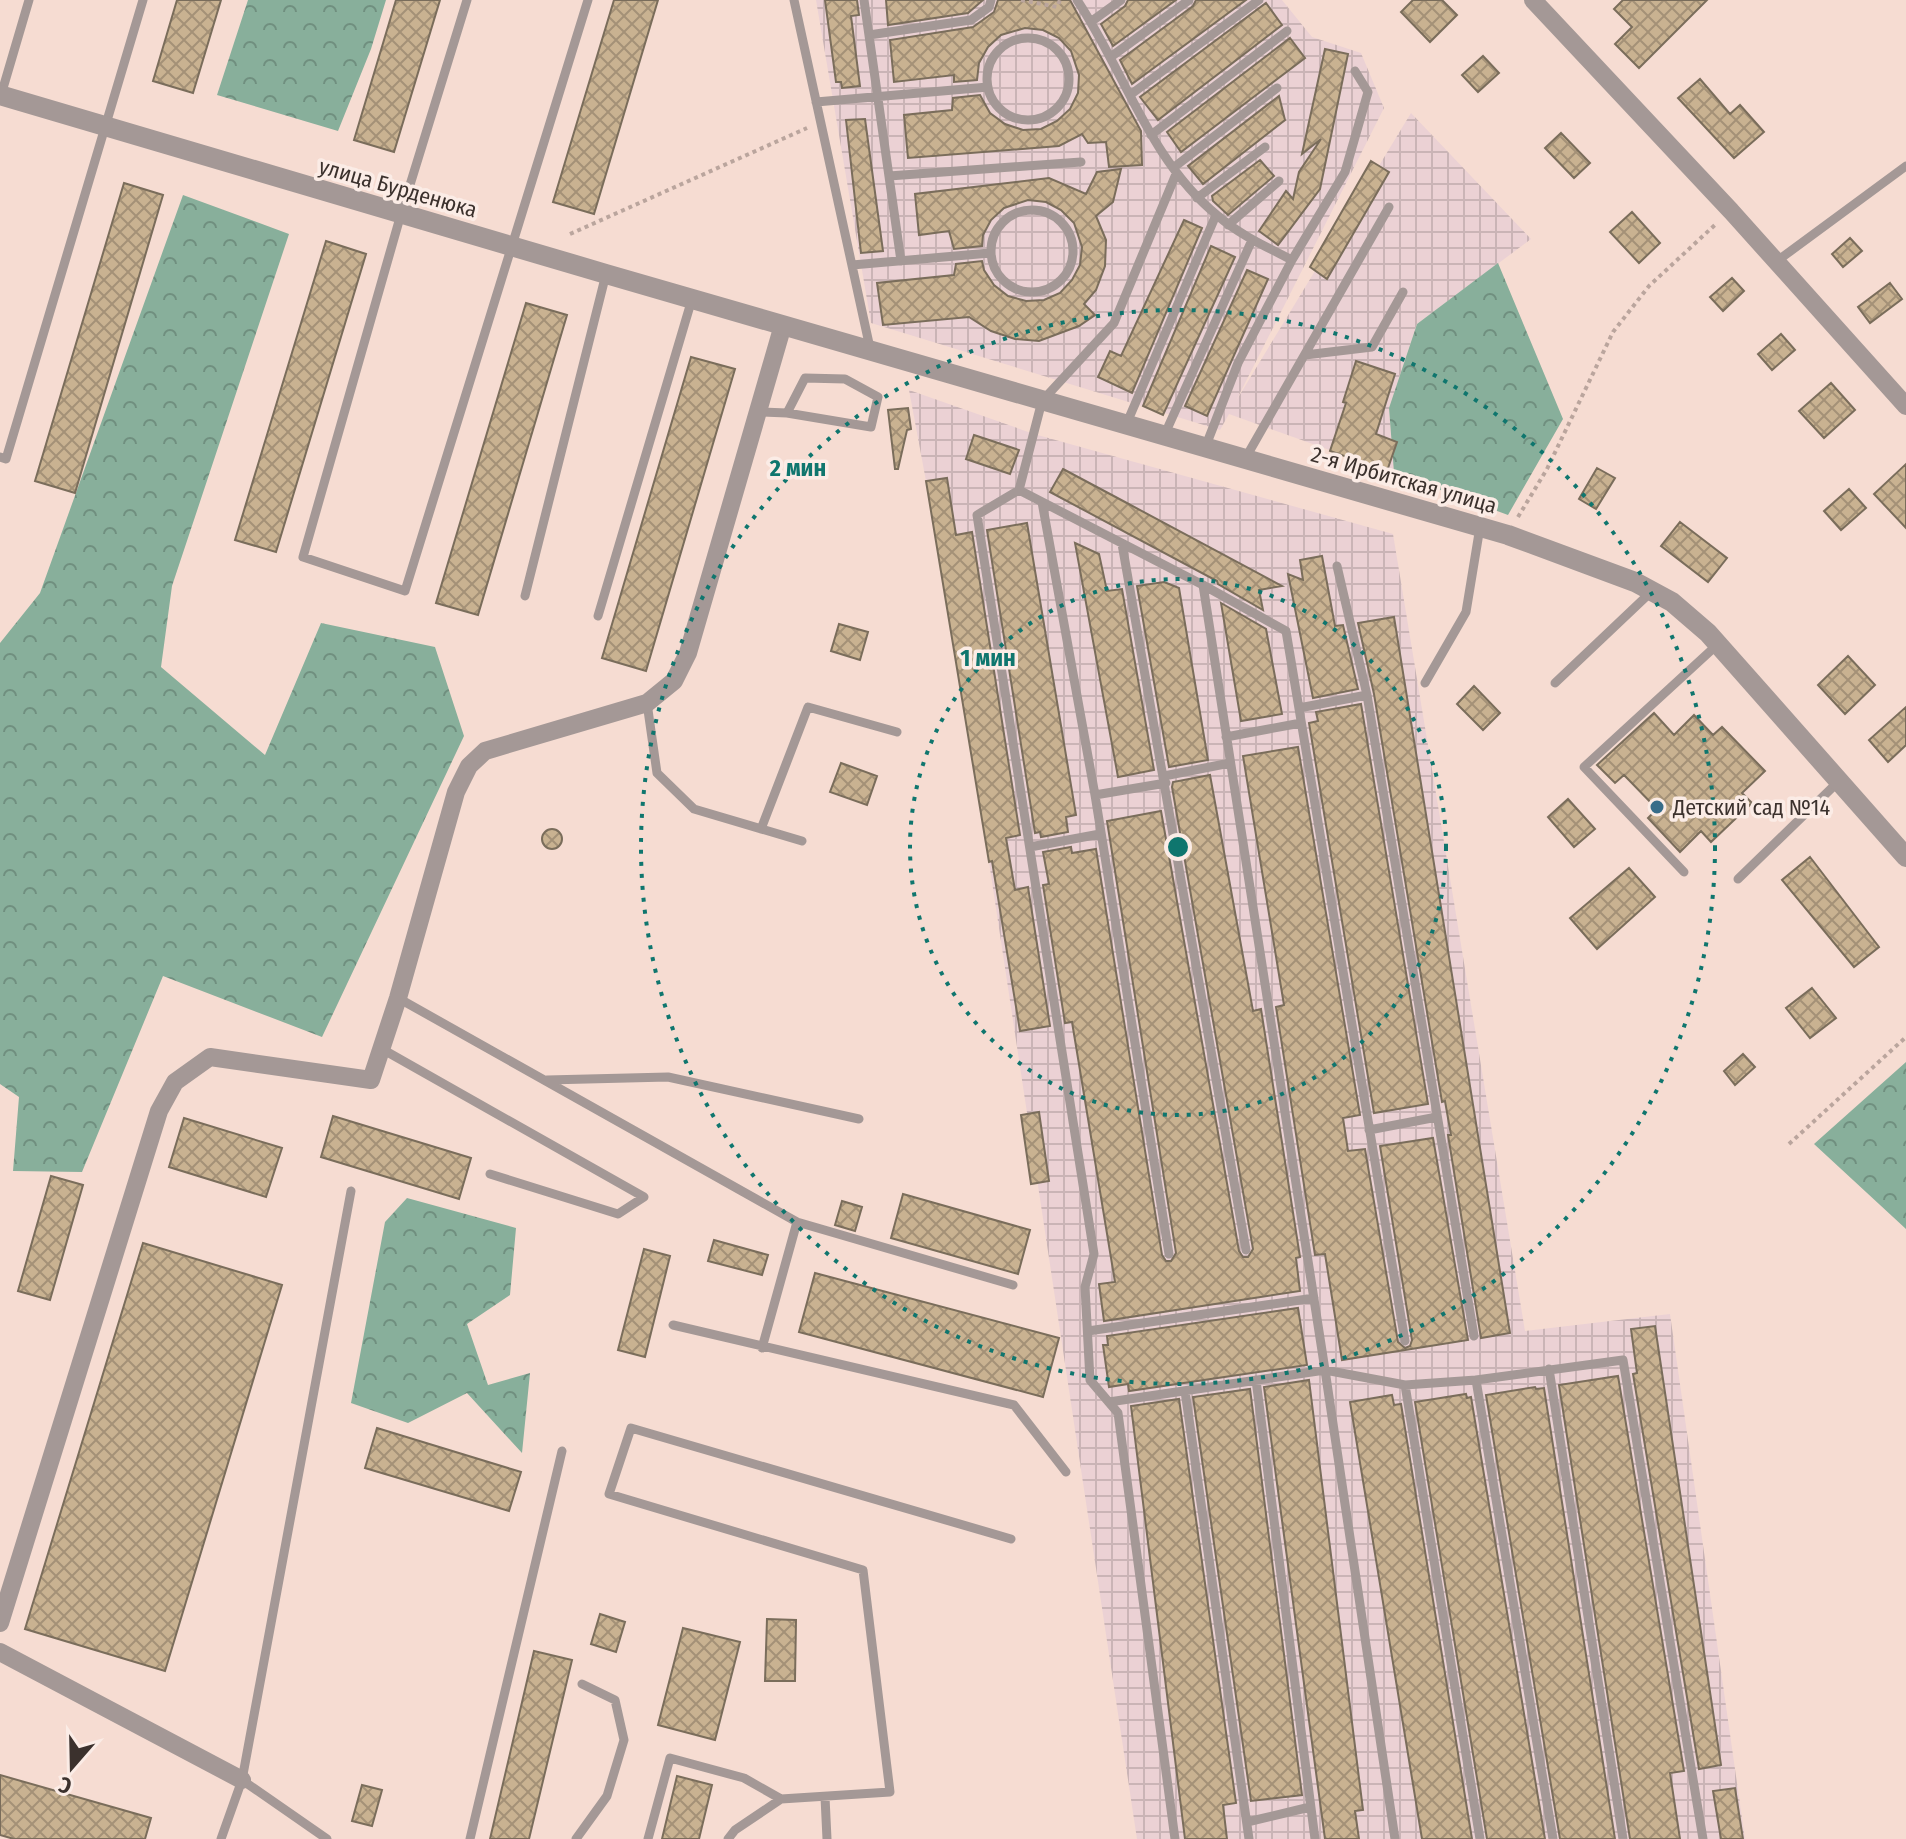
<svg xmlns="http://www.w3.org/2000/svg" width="1906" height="1839" font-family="'Fira Sans Condensed',sans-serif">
	<defs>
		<pattern id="industrial-grid" width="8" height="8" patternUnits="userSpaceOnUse" patternTransform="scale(2)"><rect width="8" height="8" fill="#ebd1d4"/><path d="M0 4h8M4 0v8" fill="none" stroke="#cab4b6"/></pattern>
		<pattern id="forest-crowns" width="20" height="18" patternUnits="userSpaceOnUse" patternTransform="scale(2)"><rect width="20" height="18" fill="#88af9b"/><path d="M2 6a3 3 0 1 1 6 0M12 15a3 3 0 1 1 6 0" fill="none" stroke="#708f7f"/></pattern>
		<pattern id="building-cross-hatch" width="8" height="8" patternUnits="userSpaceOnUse" patternTransform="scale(2)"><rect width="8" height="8" fill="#c9b291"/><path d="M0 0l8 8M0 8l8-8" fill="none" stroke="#a49177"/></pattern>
	</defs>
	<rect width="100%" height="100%" fill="#f6dcd2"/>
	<path fill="url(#industrial-grid)" d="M 816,0 L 1282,0 L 1312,37 L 1361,53 L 1384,108 L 1236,401 L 1411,113 L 1531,239 L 1417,324 L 1389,408 L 1394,473 L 1229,414 L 1220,430 L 871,323 Z
		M 909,390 L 1034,434 L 1393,534 L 1525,1331 L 1670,1314 L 1745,1839 L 1137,1839 L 989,862 L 926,481 Z"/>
	<path fill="url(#forest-crowns)" d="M 248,0 L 386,0 L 371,49 L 338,131 L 217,95 Z
		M 183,195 L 289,234 L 172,586 L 161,667 L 265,755 L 321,623 L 435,647 L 464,736 L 322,1037 L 163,976 L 82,1172 L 13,1171 L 19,1097 L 0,1084 L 0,643 L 40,593 Z
		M 1498,263 L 1563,419 L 1508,515 L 1394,473 L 1389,408 L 1417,324 Z
		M 1906,1062 L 1906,1229 L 1814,1144 Z
		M 407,1198 L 516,1228 L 510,1295 L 467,1324 L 488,1385 L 530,1373 L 522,1453 L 467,1393 L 408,1423 L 351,1403 L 385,1222 Z"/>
	<path fill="url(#building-cross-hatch)" stroke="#7a6d5b" stroke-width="2" d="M 177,0 L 221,0 L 193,93 L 153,81 Z
		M 396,0 L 440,0 L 394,152 L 354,140 Z
		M 614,0 L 658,0 L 594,214 L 553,202 Z
		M 825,0 L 857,0 L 859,15 L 851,16 L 860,86 L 842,88 L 841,82 L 836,82 Z
		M 886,0 L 983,0 L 968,13 L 888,25 Z
		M 998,0 L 1070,0 L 1141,131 L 1142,165 L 1109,167 L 1106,142 L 1088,143 L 1082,134 L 1059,146 L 908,158 L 904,115 L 952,110 L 953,98 L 980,95 L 990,113 L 1005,124 L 1023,130 L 1041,129 L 1057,121 L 1070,109 L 1078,93 L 1079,75 L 1071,51 L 1059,38 L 1043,30 L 1025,28 L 1001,35 L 988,47 L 979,63 L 977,80 L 954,82 L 954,75 L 894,82 L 890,40 L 973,27 L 994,12 Z
		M 1128,0 L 1176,0 L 1113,46 L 1101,24 L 1125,6 Z
		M 1196,0 L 1246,0 L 1132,84 L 1120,60 L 1193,6 Z
		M 1413,0 L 1442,0 L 1457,15 L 1430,42 L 1401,12 Z
		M 1623,0 L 1707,0 L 1639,68 L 1615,44 L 1632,27 L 1614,9 Z
		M 1266,3 L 1282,25 L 1158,120 L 1140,97 Z
		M 1290,38 L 1305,58 L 1181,152 L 1167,132 Z
		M 1325,49 L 1348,54 L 1320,189 L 1278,245 L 1259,231 L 1286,191 L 1293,199 L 1299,172 L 1321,139 L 1302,154 Z
		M 1483,56 L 1499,73 L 1478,92 L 1462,75 Z
		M 1700,79 L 1730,114 L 1740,105 L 1764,132 L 1734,158 L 1678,98 Z
		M 1279,96 L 1285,120 L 1203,184 L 1188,166 Z
		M 865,119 L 883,251 L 861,253 L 846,120 Z
		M 1561,133 L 1590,163 L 1574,178 L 1545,148 Z
		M 1260,160 L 1274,176 L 1228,215 L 1213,201 L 1212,196 Z
		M 1371,161 L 1389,172 L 1327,279 L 1310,267 Z
		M 1121,169 L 1113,202 L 1096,216 L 1106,240 L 1105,266 L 1096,290 L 1084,304 L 1095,315 L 1079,326 L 1039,341 L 1015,339 L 991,331 L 969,317 L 883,325 L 877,283 L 954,275 L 956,264 L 982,261 L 984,270 L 994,285 L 1008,296 L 1026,301 L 1044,300 L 1060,293 L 1072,280 L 1080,265 L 1082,247 L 1074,223 L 1061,210 L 1046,202 L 1028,200 L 1004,208 L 991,220 L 983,235 L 982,246 L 954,249 L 949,231 L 919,235 L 915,194 L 1049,178 L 1086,194 L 1097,172 Z
		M 124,183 L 163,195 L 75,493 L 35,481 Z
		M 1632,212 L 1660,243 L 1639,263 L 1610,232 Z
		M 1184,220 L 1202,228 L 1132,393 L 1098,377 L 1110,351 L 1121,356 Z
		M 1850,238 L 1862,251 L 1843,267 L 1832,254 Z
		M 326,241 L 366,254 L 276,552 L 235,540 Z
		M 1211,246 L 1235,257 L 1163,415 L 1143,406 Z
		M 1247,270 L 1268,279 L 1207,416 L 1185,406 Z
		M 1732,278 L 1744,291 L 1723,311 L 1710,297 Z
		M 1890,283 L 1902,299 L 1870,323 L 1858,307 Z
		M 526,303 L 567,315 L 478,615 L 436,603 Z
		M 1781,334 L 1795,350 L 1772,370 L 1758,354 Z
		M 691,357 L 735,369 L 646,671 L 602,658 Z
		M 1356,361 L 1395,374 L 1376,434 L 1397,442 L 1387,471 L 1330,451 L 1346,403 L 1343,402 Z
		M 1831,383 L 1855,410 L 1824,438 L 1799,411 Z
		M 908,408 L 911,429 L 907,430 L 898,469 L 895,469 L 888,410 Z
		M 974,435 L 1019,450 L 1010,474 L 966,459 Z
		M 1906,464 L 1906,528 L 1874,494 Z
		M 1597,468 L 1615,478 L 1596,509 L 1579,499 Z
		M 1063,469 L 1125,502 L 1282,586 L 1259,590 L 1263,610 L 1218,584 L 1217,581 L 1050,492 Z
		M 947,478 L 956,535 L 972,532 L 1020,835 L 1006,838 L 1015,890 L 1028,887 L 1050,1026 L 1020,1031 L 992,861 L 989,862 L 926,481 Z
		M 1849,489 L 1866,508 L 1841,530 L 1824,511 Z
		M 1680,522 L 1727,558 L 1708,582 L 1661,546 Z
		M 1027,523 L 1076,815 L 1066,817 L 1068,832 L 1041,837 L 1040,832 L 1035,833 L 987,530 Z
		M 1075,543 L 1099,554 L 1107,591 L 1122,589 L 1154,770 L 1118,777 Z
		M 1322,556 L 1335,626 L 1343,625 L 1358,689 L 1313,698 L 1288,574 L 1303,580 L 1300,560 Z
		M 1164,582 L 1179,588 L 1208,760 L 1169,767 L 1137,586 Z
		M 1221,603 L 1266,629 L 1282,714 L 1241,721 Z
		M 1394,617 L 1510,1333 L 1481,1338 L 1448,1135 L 1451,1135 L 1445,1101 L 1442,1102 L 1374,694 L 1358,623 Z
		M 839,624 L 868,632 L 860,660 L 831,651 Z
		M 1848,656 L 1875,685 L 1845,714 L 1818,685 Z
		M 1474,686 L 1500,713 L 1483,730 L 1457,704 Z
		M 1361,704 L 1428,1104 L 1374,1113 L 1309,723 L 1318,721 L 1316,712 Z
		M 1906,707 L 1906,745 L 1888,762 L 1869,740 Z
		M 1654,713 L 1674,735 L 1694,715 L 1713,735 L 1722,727 L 1765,771 L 1742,793 L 1752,803 L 1711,842 L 1701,831 L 1680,852 L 1648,818 L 1657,809 L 1624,775 L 1615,783 L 1597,765 Z
		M 1298,747 L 1360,1115 L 1343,1118 L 1348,1151 L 1365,1149 L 1398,1342 L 1405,1348 L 1410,1346 L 1412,1340 L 1380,1146 L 1433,1138 L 1468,1340 L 1342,1360 L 1325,1254 L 1315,1255 L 1276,1007 L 1284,1005 L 1243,756 Z
		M 841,763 L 877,776 L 867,805 L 830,792 Z
		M 1210,775 L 1253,1011 L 1261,1009 L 1300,1257 L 1296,1258 L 1300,1291 L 1104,1321 L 1099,1284 L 1115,1282 L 1072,1022 L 1065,1023 L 1043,885 L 1049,884 L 1043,852 L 1071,847 L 1072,853 L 1096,849 L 1162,1255 L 1166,1261 L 1171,1261 L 1176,1253 L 1107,821 L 1161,811 L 1239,1251 L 1243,1257 L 1248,1257 L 1253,1249 L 1172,787 L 1173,782 Z
		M 1568,799 L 1595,829 L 1574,847 L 1548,817 Z
		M542 839a10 10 0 1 1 20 0a10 10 0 1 1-20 0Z
		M 1810,857 L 1879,947 L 1854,967 L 1782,880 Z
		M 1629,868 L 1655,897 L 1597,949 L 1570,918 Z
		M 1812,988 L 1836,1018 L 1810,1038 L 1786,1008 Z
		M 1743,1054 L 1755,1067 L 1735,1085 L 1724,1071 Z
		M 1039,1112 L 1049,1181 L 1031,1184 L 1021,1115 Z
		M 333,1116 L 471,1158 L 459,1199 L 321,1157 Z
		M 184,1118 L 282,1148 L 266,1197 L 169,1167 Z
		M 51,1176 L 83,1185 L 50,1300 L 18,1291 Z
		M 903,1194 L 1030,1230 L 1018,1274 L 891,1238 Z
		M 842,1201 L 862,1207 L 855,1231 L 835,1225 Z
		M 714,1240 L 768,1255 L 762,1275 L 708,1261 Z
		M 143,1243 L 282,1285 L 165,1671 L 25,1629 Z
		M 644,1249 L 670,1256 L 645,1357 L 618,1350 Z
		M 815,1273 L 1059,1338 L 1043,1397 L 799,1332 Z
		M 1298,1308 L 1307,1365 L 1129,1391 L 1128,1384 L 1109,1387 L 1103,1345 L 1108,1345 L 1107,1336 Z
		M 1655,1326 L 1721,1765 L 1699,1769 L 1633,1374 L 1637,1373 L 1631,1329 Z
		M 1618,1376 L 1684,1771 L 1670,1773 L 1680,1839 L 1630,1839 L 1559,1385 Z
		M 1309,1380 L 1363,1810 L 1355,1811 L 1359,1839 L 1325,1839 L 1264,1387 Z
		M 1535,1387 L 1536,1389 L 1544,1388 L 1615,1839 L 1560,1839 L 1486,1395 Z
		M 1250,1389 L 1302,1795 L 1251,1801 L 1193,1397 Z
		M 1466,1394 L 1467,1398 L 1471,1397 L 1545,1839 L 1487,1839 L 1415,1402 Z
		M 1392,1395 L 1394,1405 L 1401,1404 L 1472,1839 L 1422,1839 L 1350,1402 Z
		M 1179,1399 L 1236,1803 L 1223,1805 L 1227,1839 L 1185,1839 L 1131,1406 Z
		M 377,1428 L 521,1472 L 509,1511 L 365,1468 Z
		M 600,1614 L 625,1622 L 616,1652 L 591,1644 Z
		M 767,1619 L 796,1620 L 795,1681 L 765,1681 Z
		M 683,1628 L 740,1642 L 715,1740 L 658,1725 Z
		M 534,1651 L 572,1660 L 529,1839 L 490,1839 Z
		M 0,1775 L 151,1818 L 145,1839 L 14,1839 L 0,1835 Z
		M 677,1776 L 712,1785 L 699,1839 L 662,1839 Z
		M 362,1785 L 382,1790 L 372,1826 L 352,1821 Z
		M 1735,1788 L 1743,1839 L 1721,1839 L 1713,1791 Z"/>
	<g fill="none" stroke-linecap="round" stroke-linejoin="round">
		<path stroke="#baa59d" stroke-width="4" stroke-dasharray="4 4" stroke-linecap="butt" d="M 1021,0 L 1057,7 L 1060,0
			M 570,234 L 807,128
			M 1518,517 L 1547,469 L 1613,332 L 1649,286 L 1717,223
			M 1789,1144 L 1906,1037"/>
		<path stroke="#a49896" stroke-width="9" d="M 467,0 L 401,214 L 303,557 L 405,591 L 588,0
			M 794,0 L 870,348
			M 864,0 L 901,261
			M 1077,0 C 1125,72 1149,160 1218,216 C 1240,235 1267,247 1292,260
			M 1092,21 L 1121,0
			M 869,35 L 971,20 L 989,7 L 991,0
			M987 79a41 41 0 1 1 82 0a41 41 0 1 1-82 0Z
			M 1112,56 L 1189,0
			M 1,95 L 29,0
			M 1130,95 L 1259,0
			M 816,102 L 988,87
			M 1151,135 L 1287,31
			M 1173,168 L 1277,88
			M 889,176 L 1081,162
			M 1197,198 L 1265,147
			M991 251a41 41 0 1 1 82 0a41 41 0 1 1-82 0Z
			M 1228,225 L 1279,181
			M 1777,261 L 1906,166
			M 852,265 L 990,253
			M 1305,355 L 1372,347 L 1403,292
			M 759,412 L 787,413 L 871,427 L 878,397 L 845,379 L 805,378 L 787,413
			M 1126,425 L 1216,215
			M 1164,436 L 1252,240
			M 1205,448 L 1238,363 L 1292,260 L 1345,172 L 1368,92 L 1355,71
			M 0,457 L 6,459 L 143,0
			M 1245,459 L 1389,207
			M 1019,490 L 1203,585 L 1325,1370 L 1395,1839
			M 1042,502 L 1095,795 L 1169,1254
			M 1122,544 L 1246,1250
			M 1337,566 L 1367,695 L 1474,1336
			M 1203,585 L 1286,631 L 1405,1341
			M 525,596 L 606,274
			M 598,616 L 692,299
			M 1425,683 L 1466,612 L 1480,527
			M 1555,683 L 1651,592
			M 647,703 L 657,773 L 694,809 L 802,841
			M 1299,708 L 1367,695
			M 1226,737 L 1301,723
			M 1164,776 L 1230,763
			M 1095,795 L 1166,783
			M 761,829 L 808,707 L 897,732
			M 1030,847 L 1100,834
			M 1684,872 L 1584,767 L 1718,644
			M 1738,879 L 1839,781
			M 398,998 L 797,1222 L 762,1348
			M 382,1049 L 644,1197 L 618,1214 L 490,1174
			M 547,1080 L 668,1077 L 859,1119
			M 1369,1130 L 1437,1117
			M 797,1222 L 1013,1285
			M 673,1325 L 1014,1405 L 1066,1472
			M 1088,1331 L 1314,1298
			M 1549,1369 L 1623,1839
			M 1256,1380 L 1315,1839
			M 1476,1380 L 1553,1839
			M 1405,1385 L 1480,1839
			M 1185,1391 L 1249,1839
			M 1109,1402 L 1325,1370 L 1405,1385 L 1476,1380 L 1623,1360 L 1703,1839
			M 825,1797 L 827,1839
			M 1247,1822 L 1310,1807
			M 221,1839 L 242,1780
			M 327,1839 L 242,1780 L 351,1191
			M 470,1839 L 562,1451
			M 576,1839 L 607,1796 L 624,1740 L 615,1700 L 582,1684
			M 648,1839 L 670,1758 L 744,1778 L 781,1799
			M 728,1839 L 735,1830 L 781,1799 L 890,1792 L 863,1570 L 609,1494 L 631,1428 L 1011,1539
			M 1175,1839 L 1118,1413 L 1090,1380 L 1085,1287 L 1094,1254 L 977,515 L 1019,490 L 1042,401 L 1114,323 L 1176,174"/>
		<path stroke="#a49896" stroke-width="18" d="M 1533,0 L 1731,211 L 1906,406
			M 0,1623 L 159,1111 L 175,1082 L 210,1057 L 371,1080 L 398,998 L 456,792 L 469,766 L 485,751 L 647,703 L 674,681 L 688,653 L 783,325
			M 0,1652 L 242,1780"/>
		<path stroke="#a49896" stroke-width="20" d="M 0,95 L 606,274 L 1508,535 L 1635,582 L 1672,602 L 1708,633 L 1906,857"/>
	</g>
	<g fill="none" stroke="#0f766e" stroke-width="4" stroke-dasharray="4 8">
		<circle cx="1178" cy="847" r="268"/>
		<circle cx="1178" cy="847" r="537"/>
	</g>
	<circle fill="#386d89" stroke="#fbece6" stroke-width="3" cx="1657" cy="807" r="8"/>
	<g text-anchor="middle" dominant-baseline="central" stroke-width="7" stroke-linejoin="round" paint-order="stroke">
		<g font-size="22" fill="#3b312d" stroke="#fbece6">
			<text transform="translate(398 188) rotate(16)">улица Бурденюка</text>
			<text transform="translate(1404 480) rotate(16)">2-я Ирбитская улица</text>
		</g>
		<g font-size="22" fill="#3b312d" stroke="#fbece6" text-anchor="start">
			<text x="1673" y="807">Детский сад №14</text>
		</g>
	</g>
	<circle cx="1178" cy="847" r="12" fill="#0f766e" stroke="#fbece6" stroke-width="4"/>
	<g font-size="24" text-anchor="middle" font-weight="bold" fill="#0f766e" stroke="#fbece6" stroke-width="7" stroke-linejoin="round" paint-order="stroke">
		<text x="798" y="476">2 мин</text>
		<text x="988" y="666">1 мин</text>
	</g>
	<g transform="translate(72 1767) rotate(200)" stroke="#fbece6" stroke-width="6" paint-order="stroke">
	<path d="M0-6L14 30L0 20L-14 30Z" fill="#3b312d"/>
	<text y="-12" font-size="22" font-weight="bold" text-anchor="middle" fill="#3b312d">С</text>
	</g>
</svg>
